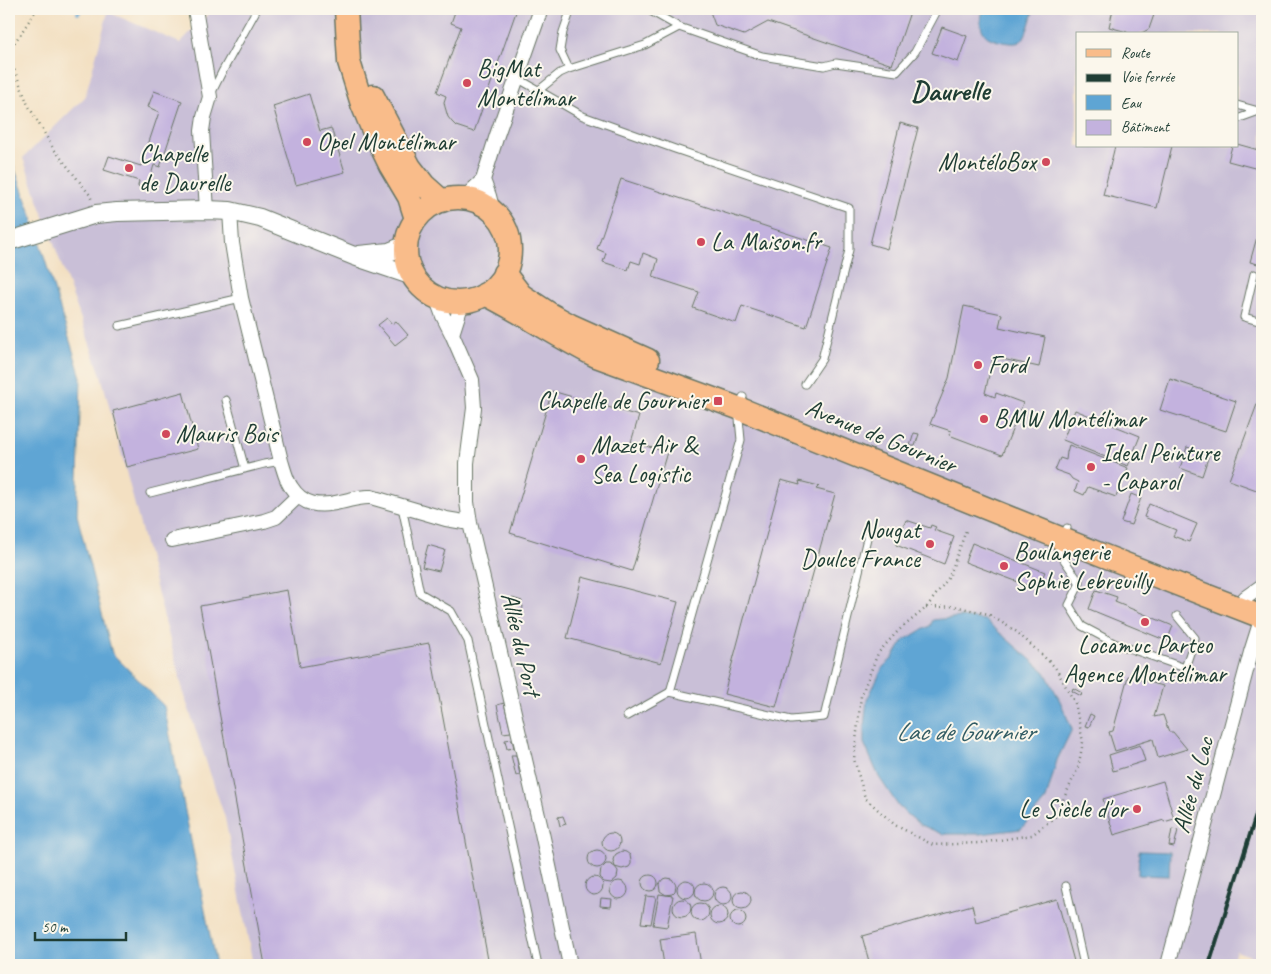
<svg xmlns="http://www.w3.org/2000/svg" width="1271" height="974" font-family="Caveat,sans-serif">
	<rect width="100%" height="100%" fill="#fbf7ec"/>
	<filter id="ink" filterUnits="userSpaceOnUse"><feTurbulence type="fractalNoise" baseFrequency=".02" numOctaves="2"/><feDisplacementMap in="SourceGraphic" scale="10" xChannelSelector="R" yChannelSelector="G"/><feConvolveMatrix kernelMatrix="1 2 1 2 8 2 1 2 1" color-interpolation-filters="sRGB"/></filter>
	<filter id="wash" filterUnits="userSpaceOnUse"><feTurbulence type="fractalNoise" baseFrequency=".0096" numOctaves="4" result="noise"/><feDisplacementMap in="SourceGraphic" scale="20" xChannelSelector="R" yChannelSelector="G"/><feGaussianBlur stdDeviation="1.12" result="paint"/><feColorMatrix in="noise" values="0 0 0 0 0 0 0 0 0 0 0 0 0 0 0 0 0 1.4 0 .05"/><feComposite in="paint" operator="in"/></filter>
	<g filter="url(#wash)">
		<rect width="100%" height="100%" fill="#f3e0c2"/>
		<path fill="#c9bfd7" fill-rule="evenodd" d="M 213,9 L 1262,9 L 1262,960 L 1236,951 L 1231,965 L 253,965 L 225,818 L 185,698 L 101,375 L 23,158 L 85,97 L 108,12 L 180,43 ZM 1077,34 L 1237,34 L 1237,146 L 1077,146 Z"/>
		<path fill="#5ea5d4" stroke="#3e7184" d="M 984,9 L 1034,9 C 1031,17 1027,36 1021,41 C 1016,46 994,41 988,37 C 987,37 983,32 983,31 C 979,24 981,16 984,9 Z
			M 9,153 L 30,211 L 81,377 L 77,515 L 112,653 L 164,706 L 216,965 L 9,965 Z
			M 961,617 L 985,620 L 1045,672 L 1060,701 L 1072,729 L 1057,760 L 1046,799 L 1021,829 L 980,834 L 942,834 L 919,824 L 899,807 L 879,777 L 864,743 L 864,727 L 867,700 L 883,667 L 892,659 L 904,640 L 930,626 L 933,620 Z
			M 1139,851 L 1170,852 L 1169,876 L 1138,875 Z"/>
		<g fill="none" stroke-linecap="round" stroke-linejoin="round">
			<path stroke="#5ea5d4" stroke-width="4" d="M 78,13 L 81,9"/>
		</g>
		<g id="blocks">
			<path fill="#c3b2de" d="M 456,9 L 517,9 L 474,132 L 456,126 L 452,122 L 448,117 L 445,107 L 444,102 L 446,96 L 437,92 L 461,27 L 451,23 Z
				M 709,9 L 911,9 L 892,65 L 768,22 L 744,35 L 715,25 Z
				M 1113,9 L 1156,9 L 1149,29 L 1140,34 L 1127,34 L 1127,32 L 1109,27 Z
				M 942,27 L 967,36 L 958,62 L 932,53 Z
				M 154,91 L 182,101 L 160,167 L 154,165 L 147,189 L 138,186 L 139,181 L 104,170 L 109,156 L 141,166 L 159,112 L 148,107 Z
				M 309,94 L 320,131 L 331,128 L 345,172 L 296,185 L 273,106 Z
				M 900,123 L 918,128 L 887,249 L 870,244 Z
				M 1237,144 L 1262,151 L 1262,170 L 1228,161 L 1232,146 L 1237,146 Z
				M 1115,146 L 1172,146 L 1157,208 L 1103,195 Z
				M 621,179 L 832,248 L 806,327 L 742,306 L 736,323 L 693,308 L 699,292 L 653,277 L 658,259 L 643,253 L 640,264 L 631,261 L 628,270 L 603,262 L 606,253 L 597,249 Z
				M 1257,237 L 1262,238 L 1262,265 L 1250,262 Z
				M 964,306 L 1002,314 L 999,327 L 1045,337 L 1039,367 L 993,357 L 985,393 L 995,397 L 996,393 L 1023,403 L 1002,455 L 949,435 L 951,431 L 930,424 L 949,378 Z
				M 387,318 L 392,324 L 396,321 L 408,335 L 395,345 L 378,325 Z
				M 1170,379 L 1236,401 L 1226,431 L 1160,410 Z
				M 552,391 L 639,416 L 631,442 L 667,452 L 632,571 L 510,533 Z
				M 1262,391 L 1262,492 L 1229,480 Z
				M 183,392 L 198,449 L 127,467 L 113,411 Z
				M 1075,410 L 1140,436 L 1128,466 L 1063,440 Z
				M 914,433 L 919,434 L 915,446 L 910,446 Z
				M 1069,445 L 1128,468 L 1116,497 L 1088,487 L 1084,495 L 1075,491 L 1078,482 L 1072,479 L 1069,475 L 1055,470 L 1060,458 L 1066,460 L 1067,452 Z
				M 1187,447 L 1209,455 L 1202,476 L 1180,468 Z
				M 781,480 L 800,485 L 799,481 L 819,486 L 816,489 L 835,494 L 776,707 L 724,694 Z
				M 1131,494 L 1141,498 L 1131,525 L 1121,522 Z
				M 1149,504 L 1197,524 L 1189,542 L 1173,536 L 1176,530 L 1144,517 Z
				M 906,520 L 930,528 L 931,525 L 936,527 L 934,530 L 954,537 L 944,564 L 896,545 Z
				M 972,543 L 1045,572 L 1037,589 L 965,562 Z
				M 428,545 L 445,550 L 439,571 L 422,567 Z
				M 582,577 L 678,602 L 661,663 L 567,638 Z
				M 287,590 L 300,667 L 429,643 L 489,965 L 265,965 L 200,606 Z
				M 1096,590 L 1117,597 L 1115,602 L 1173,626 L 1167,641 L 1089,609 Z
				M 512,598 L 522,601 L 521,605 L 523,606 L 521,617 L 508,614 Z
				M 1128,676 L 1163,686 L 1154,717 L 1163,715 L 1169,732 L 1173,732 L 1187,749 L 1158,758 L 1153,739 L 1115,751 L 1109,732 L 1113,731 Z
				M 1073,688 L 1082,693 L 1081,696 L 1072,691 Z
				M 504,703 L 511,732 L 503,733 L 497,705 Z
				M 1090,714 L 1094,716 L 1089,727 L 1085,726 Z
				M 512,739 L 514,748 L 507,749 L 505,740 Z
				M 1140,745 L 1145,761 L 1113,771 L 1109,755 Z
				M 511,755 L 516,755 L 520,775 L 516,776 Z
				M 1163,781 L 1174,819 L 1164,822 L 1164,820 L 1114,835 L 1103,799 Z
				M 563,816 L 566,824 L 560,826 L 558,817 Z
				M 1172,829 L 1178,830 L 1174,847 L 1169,846 Z
				M602 842a9 9 0 1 1 18 0a9 9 0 1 1-18 0Z
				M588 859a9 9 0 1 1 18 0a9 9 0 1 1-18 0Z
				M 622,851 L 626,852 L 630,855 L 631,861 L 631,864 L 629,867 L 622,869 L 615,867 L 618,871 L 617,878 L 611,883 L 604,882 L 601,879 L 600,876 L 601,869 L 606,864 L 610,864 L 615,867 L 613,860 L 614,857 L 616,854 Z
				M642 883a8 8 0 1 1 16 0a8 8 0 1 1-16 0Z
				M585 886a9 9 0 1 1 18 0a9 9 0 1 1-18 0Z
				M 666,878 L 672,879 L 676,885 L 675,891 L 672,894 L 666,895 L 673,896 L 667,927 L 653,925 L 659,894 L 666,895 L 660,891 L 659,884 L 663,879 Z
				M677 889a9 9 0 1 1 18 0a9 9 0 1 1-18 0Z
				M610 890a9 9 0 1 1 18 0a9 9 0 1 1-18 0Z
				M695 892a9 9 0 1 1 18 0a9 9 0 1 1-18 0Z
				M714 896a9 9 0 1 1 18 0a9 9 0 1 1-18 0Z
				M733 900a9 9 0 1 1 18 0a9 9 0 1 1-18 0Z
				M 646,896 L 656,897 L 651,924 L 641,923 Z
				M 601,898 L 612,899 L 611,907 L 600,906 Z
				M 1057,899 L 1075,965 L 870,965 L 862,936 L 972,905 L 976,922 Z
				M673 908a9 9 0 1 1 18 0a9 9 0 1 1-18 0Z
				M691 912a9 9 0 1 1 18 0a9 9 0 1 1-18 0Z
				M710 915a9 9 0 1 1 18 0a9 9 0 1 1-18 0Z
				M730 919a8 8 0 1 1 16 0a8 8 0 1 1-16 0Z
				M 696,934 L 701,965 L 664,965 L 660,939 Z"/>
		</g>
	</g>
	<g filter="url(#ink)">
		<use href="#blocks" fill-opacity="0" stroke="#697666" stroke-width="1"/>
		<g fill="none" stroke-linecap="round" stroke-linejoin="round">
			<defs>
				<path id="service" d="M 647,9 L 679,27
					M 569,69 L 560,50 L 563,32 L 571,9
					M 517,78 L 583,116 L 675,149 L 849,208 L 849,250 L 822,359 L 805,384
					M 539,90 L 560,73 L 569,69 L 645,45 L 679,27 L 762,56 L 824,66 L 836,63 L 897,72 L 915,52 L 938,9
					M 212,92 L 222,72 L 257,9
					M 1237,105 L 1262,112
					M 1237,119 L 1259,111
					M 1254,274 L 1244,317 L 1262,322
					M 119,326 L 241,298
					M 743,397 L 738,408 L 741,440 L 670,692 L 791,720 L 824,717 L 868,534
					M 226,400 L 245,469
					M 150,493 L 264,464 L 281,461
					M 402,507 L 420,593 L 451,611 L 468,641 L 538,965
					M 1067,528 L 1058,551 L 1080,583 L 1069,605 L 1082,626 L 1114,643 L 1185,668 L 1195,638 L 1177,616
					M 627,716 L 670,692
					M 1066,886 L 1084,965"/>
				<path id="minor" d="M 195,9 L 210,97 L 204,117 L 202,131 L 207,210
					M 483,180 L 489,196 L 493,212
					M 463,199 L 483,180 L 497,135 L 541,9
					M 230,211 L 232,243 L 241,298 L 281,461 C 284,470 286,480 291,487 C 303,506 320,507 340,502 C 351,500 360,496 371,497 L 446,519 L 470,523
					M 436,297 L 443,316 L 452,334 L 460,309 L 461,302
					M 452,334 L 472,380 L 474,408 L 467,463 L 467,502 L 470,523 L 542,833 L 570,965
					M 172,540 L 264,521 L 276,517 L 298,496
					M 1245,598 L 1262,586
					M 1168,965 L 1251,652 L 1262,617"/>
				<path id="tertiary" d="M 9,241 L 96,214 L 117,212 L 207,210 L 230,211 L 260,218 L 354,256 L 413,276
					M 359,255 L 389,252 L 406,245"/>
				<path id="primary" d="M 346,9 L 349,62 L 362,104 L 372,128 L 390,165 L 409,197 L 416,219
					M 373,96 L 410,167 L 424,185 L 442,201
					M406 250a52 52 0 1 1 104 0a52 52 0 1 1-104 0Z
					M 504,273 L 521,295 L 550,314 L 570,325 L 648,360
					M 485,294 C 523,313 558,337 596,356 L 738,408 L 1102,555 L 1262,617"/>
			</defs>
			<use href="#service" stroke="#697666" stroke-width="9"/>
			<use href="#minor" stroke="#697666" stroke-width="16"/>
			<use href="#tertiary" stroke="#697666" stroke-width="20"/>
			<use href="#primary" stroke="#697666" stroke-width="25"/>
			<path stroke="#697666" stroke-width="2.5" stroke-dasharray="1 4" stroke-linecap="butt" d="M 9,51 L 37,9
				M 9,56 L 28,105 L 53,148 L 90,195 L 92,201
				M 926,608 L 954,606 L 988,614 L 1017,632 L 1055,667 L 1075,703 L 1083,742 L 1078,768 L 1055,817 L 1032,835 L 980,843 L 933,845 L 895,825 L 865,798 L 854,759 L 861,696 L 878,653 L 898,631 L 926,608 L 949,577 L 967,528"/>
			<use href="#service" stroke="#fff" stroke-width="7"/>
			<use href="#minor" stroke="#fff" stroke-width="14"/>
			<use href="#tertiary" stroke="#fff" stroke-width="18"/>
			<use href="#primary" stroke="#f9bc8a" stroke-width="22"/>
			<path stroke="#1f3d34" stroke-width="4" d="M 1209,965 L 1262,796"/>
		</g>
	</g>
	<g fill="#d1495b" stroke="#fbf7ec" stroke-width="2">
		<circle cx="467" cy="83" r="5"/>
		<circle cx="307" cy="142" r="5"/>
		<circle cx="1046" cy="162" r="5"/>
		<circle cx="129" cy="168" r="5"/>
		<circle cx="701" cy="242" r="5"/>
		<circle cx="978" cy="365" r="5"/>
		<rect x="713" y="396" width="10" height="10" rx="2.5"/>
		<circle cx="984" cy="419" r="5"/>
		<circle cx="166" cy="434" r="5"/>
		<circle cx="581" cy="459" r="5"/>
		<circle cx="1091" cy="467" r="5"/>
		<circle cx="930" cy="544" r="5"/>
		<circle cx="1004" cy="566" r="5"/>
		<circle cx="1145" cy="622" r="5"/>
		<circle cx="1137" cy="809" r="5"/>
	</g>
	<g text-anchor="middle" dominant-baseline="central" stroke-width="4" stroke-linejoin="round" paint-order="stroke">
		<g font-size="25" fill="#1f3d34" stroke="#fbf7ec" text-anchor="start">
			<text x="477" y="69">BigMat<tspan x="477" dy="29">Montélimar</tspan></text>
			<text x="317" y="142">Opel Montélimar</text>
			<text x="139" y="154">Chapelle<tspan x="139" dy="29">de Daurelle</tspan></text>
			<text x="1036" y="162" text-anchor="end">MontéloBox</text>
			<text x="711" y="242">La Maison.fr</text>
			<text x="988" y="365">Ford</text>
			<text x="708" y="401" text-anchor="end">Chapelle de Gournier</text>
			<text x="994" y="419">BMW Montélimar</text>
			<text x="176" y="434">Mauris Bois</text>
			<text x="591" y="445">Mazet Air &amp;<tspan x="591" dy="29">Sea Logistic</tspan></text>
			<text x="1101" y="453">Ideal Peinture<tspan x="1101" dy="29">- Caparol</tspan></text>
			<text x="920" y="530" text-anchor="end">Nougat<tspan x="920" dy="29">Doulce France</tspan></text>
			<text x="1014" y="552">Boulangerie<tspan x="1014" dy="29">Sophie Lebreuilly</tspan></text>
			<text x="1145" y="645" text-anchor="middle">Locamuc Parteo<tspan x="1145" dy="29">Agence Montélimar</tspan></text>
			<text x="1127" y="809" text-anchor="end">Le Siècle d'or</text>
		</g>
		<g font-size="25" fill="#1f3d34" stroke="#fbf7ec">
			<text transform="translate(881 436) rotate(22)">Avenue de Gournier</text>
			<text transform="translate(521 644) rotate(77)">Allée du Port</text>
			<text transform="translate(1193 785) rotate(-75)">Allée du Lac</text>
		</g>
		<g font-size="26" font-style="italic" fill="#325c64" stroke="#fbf7ec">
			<text x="965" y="731">Lac de Gournier</text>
		</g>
		<g font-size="28" font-weight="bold" fill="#1f3d34" stroke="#fbf7ec">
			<text x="950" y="90">Daurelle</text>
		</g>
	</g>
	<rect width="1271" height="974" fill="none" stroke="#fbf7ec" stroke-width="30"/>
	<rect x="1076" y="32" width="162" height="115" fill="#fbf7ec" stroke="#a3ada2"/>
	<rect x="1086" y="49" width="25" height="8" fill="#f9bc8a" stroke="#a3ada2"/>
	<text x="1121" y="58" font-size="15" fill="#1f3d34">Route</text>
	<rect x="1086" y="74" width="25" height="8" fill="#1f3d34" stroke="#a3ada2"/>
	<text x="1121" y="82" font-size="15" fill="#1f3d34">Voie ferrée</text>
	<rect x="1086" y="95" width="25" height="15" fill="#5ea5d4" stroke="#a3ada2"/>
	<text x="1121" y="108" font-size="15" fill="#1f3d34">Eau</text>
	<rect x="1086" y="120" width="25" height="15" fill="#c3b2de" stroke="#a3ada2"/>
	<text x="1121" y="132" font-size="15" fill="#1f3d34">Bâtiment</text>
	<path d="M35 932v8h91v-8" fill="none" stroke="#1f3d34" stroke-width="2.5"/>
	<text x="42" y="932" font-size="15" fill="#1f3d34" stroke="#fbf7ec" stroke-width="4" paint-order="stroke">50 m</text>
</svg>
